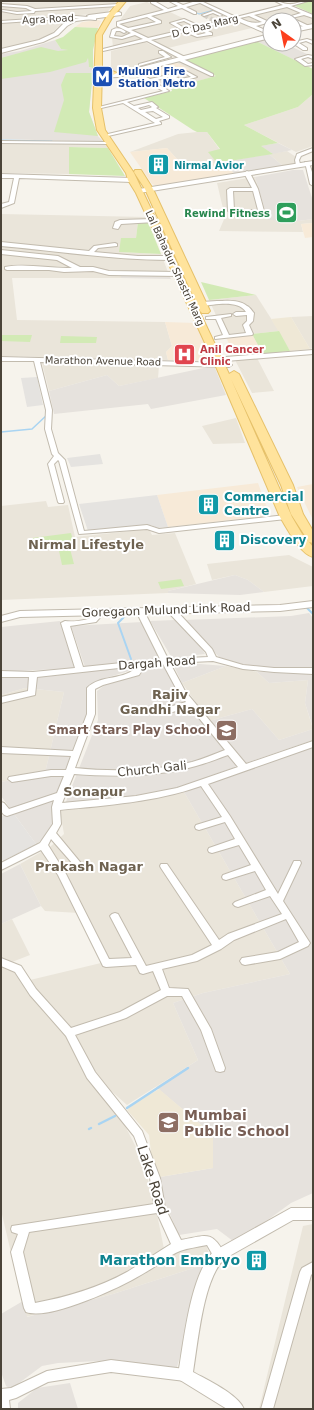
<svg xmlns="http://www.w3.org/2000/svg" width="314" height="1410" font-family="'DejaVu Sans',sans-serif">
	<rect width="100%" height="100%" fill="#f6f3ec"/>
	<path fill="#eae5da" d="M 118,1 L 106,13 L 1,21 L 1,3 Z
		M 147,2 L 163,10 L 120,20 L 130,6 Z
		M 200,4 L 230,18 L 216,22 L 183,8 Z
		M 287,7 L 313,19 L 313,23 L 294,28 L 294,20 L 270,20 L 270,23 L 255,27 L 238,19 Z
		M 168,11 L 199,26 L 147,38 L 118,24 Z
		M 58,19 L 61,24 L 50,35 L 28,43 L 1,49 L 1,23 Z
		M 235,20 L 252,28 L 168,48 L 152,40 Z
		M 115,27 L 143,39 L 113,47 L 112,38 Z
		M 145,42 L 175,57 L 111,73 L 111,51 Z
		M 184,59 L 217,76 L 171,88 L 153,79 L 189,70 L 175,62 Z
		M 313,94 L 313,146 L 296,152 L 244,125 L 298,107 Z
		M 197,132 L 207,132 L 220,150 L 209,152 L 217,163 L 185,168 L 167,148 L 130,152 L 178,134 Z
		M 1,140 L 105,143 L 108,148 L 69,147 L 69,174 L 1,173 Z
		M 287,151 L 296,157 L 295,164 L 283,166 L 269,154 Z
		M 255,177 L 268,219 L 298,221 L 313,219 L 313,223 L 301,224 L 303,232 L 219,231 L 225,217 L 217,183 Z
		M 1,214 L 147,217 L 148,222 L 138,222 L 136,238 L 119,252 L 161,254 L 168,272 L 121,275 L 121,278 L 12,278 L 17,320 L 165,322 L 172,346 L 166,352 L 168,360 L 1,356 Z
		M 256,295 L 279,331 L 226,337 L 209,300 Z
		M 313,316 L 313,348 L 310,349 L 291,317 Z
		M 257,358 L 274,391 L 252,393 L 235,360 Z
		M 42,363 L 159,366 L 158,378 L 119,386 L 107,375 L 49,391 Z
		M 236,418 L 245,443 L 213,444 L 202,426 Z
		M 46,501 L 48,507 L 68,505 L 75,537 L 149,529 L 152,535 L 175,533 L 196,584 L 168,591 L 168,593 L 1,600 L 1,506 Z
		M 289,555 L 313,567 L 313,586 L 264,592 L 248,580 L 235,575 L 212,580 L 207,564 Z
		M 226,666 L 257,672 L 269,683 L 308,680 L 305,703 L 313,729 L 279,740 L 252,709 L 209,721 L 182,683 Z
		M 25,688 L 64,692 L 45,773 L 1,782 L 1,695 Z
		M 184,792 L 290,974 L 203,993 L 173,1003 L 198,1060 L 127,1105 L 108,1088 L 91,1066 L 73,1029 L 38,992 L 30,980 L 101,963 L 79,913 L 45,911 L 41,906 L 20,864 L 50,847 L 64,834 L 60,811 L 147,799 Z
		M 12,919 L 30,955 L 12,962 L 1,958 L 1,924 Z
		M 1,964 L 15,971 L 64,1032 L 91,1084 L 120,1116 L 140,1155 L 154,1199 L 165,1254 L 194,1246 L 206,1245 L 210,1256 L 206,1264 L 113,1294 L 26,1317 L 1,1210 Z
		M 313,1224 L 313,1409 L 259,1409 L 303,1226 Z"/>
	<path fill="#f7ead8" d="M 98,20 L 101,21 L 98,28 L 75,27 L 82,22 Z
		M 175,62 L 190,69 L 153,79 L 139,71 Z
		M 167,148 L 185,168 L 222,162 L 235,174 L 159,187 L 152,184 L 130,152 Z
		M 313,223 L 313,237 L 305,238 L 301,224 Z
		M 165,322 L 196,323 L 212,361 L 168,360 L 166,352 L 172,346 Z
		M 252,334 L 263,354 L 235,357 L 226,337 Z
		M 258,483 L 270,516 L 168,527 L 157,495 Z
		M 313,484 L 313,520 L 297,487 Z"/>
	<path fill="#e6e2dd" d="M 270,38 L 270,44 L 286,44 L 311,56 L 294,60 L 256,41 Z
		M 55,40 L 61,49 L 88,50 L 89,67 L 93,68 L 89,112 L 98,136 L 104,142 L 1,139 L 1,54 L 20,51 Z
		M 278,143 L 292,150 L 273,154 L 260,146 Z
		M 269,154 L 283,166 L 235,174 L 222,162 Z
		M 293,170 L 303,170 L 313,201 L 313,219 L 298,221 L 268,220 L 255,177 Z
		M 121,275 L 169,275 L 171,279 L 121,278 Z
		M 208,367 L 215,368 L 226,395 L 151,409 L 148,404 L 54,414 L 49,391 L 107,375 L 119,386 Z
		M 235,575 L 248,580 L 264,592 L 240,595 L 168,593 L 168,591 Z
		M 309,613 L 313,618 L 313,669 L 275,668 L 240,664 L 219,657 L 184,620 L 291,616 Z
		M 175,620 L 197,641 L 205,654 L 172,658 L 150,621 Z
		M 60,621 L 76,668 L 1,672 L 1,627 Z
		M 142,622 L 161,659 L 85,667 L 71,626 Z
		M 187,663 L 226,666 L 182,683 L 173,664 Z
		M 165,665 L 238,766 L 173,790 L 98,801 L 65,804 L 98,720 L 97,691 L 105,685 L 140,675 L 147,666 Z
		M 134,666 L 129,671 L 99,680 L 87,687 L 88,715 L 53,824 L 46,837 L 36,844 L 1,796 L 1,782 L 45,773 L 64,692 L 25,688 L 1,695 L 1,677 L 44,677 Z
		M 257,672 L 313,673 L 313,728 L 305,703 L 308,680 L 269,683 Z
		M 252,709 L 279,740 L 313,729 L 313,740 L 246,763 L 209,721 Z
		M 313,746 L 313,1193 L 291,1203 L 269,1219 L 233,1241 L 217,1229 L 179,1235 L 154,1178 L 213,1168 L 213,1135 L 156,1087 L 198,1060 L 173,1003 L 203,993 L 290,974 L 184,792 L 272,759 Z
		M 20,864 L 41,906 L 1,924 L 1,874 Z
		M 206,1264 L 177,1367 L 168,1371 L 120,1360 L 58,1363 L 42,1366 L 11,1389 L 6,1386 L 1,1372 L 1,1314 L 23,1301 L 27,1317 L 113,1294 Z
		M 70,1383 L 78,1409 L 18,1409 L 18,1403 L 37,1388 Z"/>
	<path fill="#efe8d6" d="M 291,317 L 310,349 L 290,351 L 271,319 Z
		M 159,1089 L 213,1135 L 213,1168 L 154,1178 L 149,1135 L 127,1110 L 133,1104 Z"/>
	<path fill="#d2eab5" d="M 309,1 L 313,1 L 313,14 L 293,5 Z
		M 75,27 L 98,28 L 93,50 L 93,68 L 89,67 L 88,58 L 86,62 L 50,72 L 1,79 L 1,58 L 41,47 L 58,51 L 68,50 L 61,49 L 55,40 L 63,37 Z
		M 256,41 L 313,69 L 313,94 L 298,107 L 244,125 L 278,143 L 261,146 L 273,154 L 217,163 L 208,152 L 220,149 L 207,132 L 197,132 L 193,130 L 144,98 L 172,91 L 171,88 L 216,76 L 184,59 Z
		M 66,73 L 93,73 L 89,112 L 98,136 L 54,132 L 64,100 L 61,85 Z
		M 69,147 L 108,148 L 125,176 L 69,174 Z
		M 138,222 L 148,222 L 161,254 L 119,252 L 121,238 L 136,238 Z
		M 201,282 L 256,295 L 209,300 Z
		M 279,331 L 290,351 L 263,354 L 252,334 Z
		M 1,335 L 32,335 L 30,342 L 1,341 Z
		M 61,336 L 97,337 L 96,343 L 60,343 Z
		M 71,533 L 74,544 L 69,545 L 74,564 L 62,565 L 58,546 L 34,549 L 32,538 Z
		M 181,579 L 184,586 L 161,589 L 158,582 Z"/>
	<path fill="#e5e3e0" d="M 37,377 L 43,405 L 27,407 L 21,378 Z
		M 100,454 L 103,464 L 71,467 L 67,458 Z
		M 157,495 L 168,527 L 158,528 L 151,525 L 88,531 L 79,504 Z
		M 14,814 L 36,844 L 3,861 L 1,858 L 1,816 Z"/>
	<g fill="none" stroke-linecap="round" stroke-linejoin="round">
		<path stroke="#a9d4f2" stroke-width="1" d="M 195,12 L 199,14 L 214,10
			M 1,140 L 52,141"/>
		<path stroke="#a9d4f2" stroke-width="1.5" d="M 1,432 L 32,429 L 48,414"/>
		<path stroke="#a9d4f2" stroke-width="2" d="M 306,607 L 313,614
			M 127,614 L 118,623 L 131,659"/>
		<path stroke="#a9d4f2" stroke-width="2.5" d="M 127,1108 L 188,1068
			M 99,1124 L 115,1116
			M 89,1129 L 91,1128"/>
		<path stroke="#d4d0c8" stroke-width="4.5" stroke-dasharray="4.5 2.5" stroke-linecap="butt" d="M 204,15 L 213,20"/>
		<defs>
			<path id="minor" d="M 151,1 L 158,1 L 156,2 L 168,9 L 178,6 L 169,1 L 174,1 L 183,5 L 196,1 L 201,1 L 236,17 L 283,5 L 275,1 C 280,1 283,4 288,4 C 294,5 301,1 308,1 L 291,6 L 313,15 L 313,18 L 304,15 L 292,18 L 309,26 L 309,28 L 308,28 L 294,23 L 294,20 L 289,20 L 288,17 L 301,13 L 287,7 L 254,15 L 267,21 L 267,23 L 256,26 L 270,32 L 270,35 L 235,20 L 202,28 L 212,33 L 212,35 L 210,35 L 197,37 L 185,32 L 151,40 L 185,57 L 185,58 L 183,59 L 213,74 L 213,76 L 211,76 L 177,60 L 177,59 L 179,58 L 147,41 L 103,51 L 103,49 L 143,39 L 135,35 L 122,39 L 110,37 L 112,30 C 116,27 122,28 126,32 L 124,33 L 120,31 L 116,31 L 114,36 L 122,37 L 131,33 L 117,26 L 117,22 L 164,10 L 151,3 ZM 200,3 L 231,18 L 200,26 L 184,19 L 170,23 L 182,30 L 148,38 L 131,30 L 161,23 L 161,21 L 151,16 L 182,8 L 194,14 L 196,14 L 196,12 L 186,7 ZM 249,16 L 262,22 C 254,24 247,22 240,18 ZM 147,17 L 156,22 L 128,28 L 119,24 ZM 184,21 L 196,27 L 186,29 L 176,23 ZM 198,29 L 206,33 L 198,35 L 190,31 Z
				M 1,4 L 27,6 L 35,9 L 119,4 L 121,5 L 119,6 L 35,11 L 34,13 L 17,14 L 1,11 L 3,10 L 17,12 L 32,11 L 26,8 L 1,6 Z
				M 213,11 L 222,15 L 220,16 L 213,13 L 204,16 L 202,15 Z
				M 112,12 L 113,14 L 90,17 L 96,18 L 96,20 L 95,20 L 76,18 L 1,23 L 1,21 L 76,16 L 88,17 L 87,16 L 89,15 Z
				M 275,19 L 277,19 L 278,20 L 273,20 Z
				M 307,39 L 313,41 L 313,44 L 306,41 L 299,43 L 307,48 L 307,50 L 303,50 L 294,44 L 294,42 Z
				M 159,51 L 163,51 L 171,57 L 139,66 L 139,64 L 165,57 L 159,53 Z
				M 308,55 L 313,56 L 313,59 L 308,57 L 301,59 L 308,64 L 313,63 L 313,65 L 305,66 L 295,59 Z
				M 129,70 L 133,70 L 150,79 L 186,71 L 197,77 L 179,82 L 169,77 L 153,81 L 169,91 L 127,102 L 134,106 L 152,102 L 158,107 L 156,108 L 169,116 L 169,118 L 159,121 L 161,123 L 161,124 L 108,136 L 108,134 L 155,123 L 123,103 L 97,109 L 95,108 L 163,91 L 129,72 ZM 185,73 L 191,77 L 180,79 L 174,76 ZM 149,105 L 152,107 L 150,108 L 141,110 L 138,108 ZM 153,111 L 163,117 L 156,119 L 145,112 Z
				M 1,141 L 109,142 L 111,143 L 109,144 L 1,143 Z
				M 313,148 L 313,151 L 301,156 L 299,160 L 300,164 L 296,165 L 295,160 L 297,154 Z
				M 305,162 L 309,163 L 313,175 L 313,186 L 310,184 Z
				M 247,171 L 250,173 L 258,189 L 264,211 L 261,213 L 231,213 L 228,211 L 227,190 L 230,188 L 252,188 L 244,173 ZM 233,191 L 253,191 L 258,210 L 234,210 Z
				M 1,174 L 132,178 L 135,180 L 132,182 L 19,178 L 14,203 L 1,208 L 1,204 L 9,202 L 14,178 L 1,178 Z
				M 153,219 L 155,220 L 155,222 L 121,224 L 118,229 L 113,228 L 115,222 L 120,220 Z
				M 1,242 L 89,251 L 94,246 L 115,243 L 117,244 L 117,246 L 98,248 L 94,252 L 138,256 L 170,256 L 173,258 L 170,260 C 113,260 58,251 1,246 Z
				M 1,250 L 58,256 L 80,267 L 93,267 L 109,271 L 178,272 L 181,274 L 178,276 L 109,275 L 93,271 L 64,272 L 49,270 L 7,270 L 5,269 L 5,267 C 27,263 50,269 72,268 L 57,260 L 1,254 Z
				M 217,301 C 226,301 239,299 247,306 C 250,307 252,311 254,313 L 253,321 L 249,325 L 253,334 L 252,335 L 215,339 L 215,337 L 223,335 L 216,319 L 206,319 L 206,317 L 231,314 L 231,316 L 221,318 L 229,335 L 246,333 L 243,325 L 247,321 L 247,315 L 236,316 L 233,314 L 236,312 L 246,312 C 238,299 214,305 202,306 L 199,304 L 202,302 Z
				M 313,350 L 313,354 L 226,361 L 223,359 L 226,357 Z
				M 1,357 L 229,363 L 232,365 L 229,367 L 40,362 L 52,410 L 51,429 L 58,453 L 65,460 L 84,531 L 147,525 L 159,529 L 286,515 L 289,517 L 286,519 L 159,533 L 147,529 L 79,534 L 59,461 L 58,460 L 54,464 L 64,502 L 63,503 L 59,503 L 58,502 L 48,464 L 54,456 L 52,454 L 45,429 L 46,410 L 34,361 L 1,361 Z
				M 168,608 L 174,608 L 212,649 L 216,657 L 243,665 L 274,668 L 313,668 L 313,674 L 274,672 L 243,669 L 213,661 L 170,663 L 185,691 L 246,764 L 313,741 L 313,747 L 208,784 L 230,816 L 278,894 L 294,861 L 300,861 L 301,863 L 283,901 L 310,943 L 308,946 L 280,959 L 245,965 L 242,964 L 240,961 L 242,958 L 278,952 L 299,942 L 286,919 L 234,940 L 221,949 L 197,961 L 162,969 L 169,988 L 188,989 L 211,1029 L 225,1068 L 224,1071 L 220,1072 L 216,1071 L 201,1030 L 182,996 L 167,996 L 126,1018 L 75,1035 L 95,1072 L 142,1131 L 160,1178 L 165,1208 L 181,1240 C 205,1236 212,1229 225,1255 L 223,1259 L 219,1260 L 215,1259 L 207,1245 C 198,1247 188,1248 180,1251 C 168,1256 157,1266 146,1272 C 124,1286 50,1321 26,1312 L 24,1308 L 11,1252 L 18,1234 L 12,1232 L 11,1229 L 12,1226 L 154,1204 L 150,1178 L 134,1136 L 87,1078 L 66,1036 L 30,995 L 15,972 L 1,966 L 1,958 L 21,966 L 36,989 L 71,1028 L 120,1012 L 161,990 L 153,971 L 143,974 L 140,973 L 136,965 L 106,967 L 103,966 L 58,875 L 41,850 L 1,870 L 1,863 L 40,843 L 53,824 L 52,807 L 54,800 L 7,816 C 0,814 1,808 1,802 L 4,803 L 9,809 L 57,793 L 64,776 L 51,776 L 12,782 L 8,779 L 9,777 L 51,770 L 66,770 L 71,756 L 1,753 L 1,747 L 73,751 L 87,714 L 87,688 C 100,674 126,681 137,666 L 37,677 L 35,695 L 1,703 L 1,697 L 28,691 L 29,677 L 1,677 L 1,671 L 33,672 L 75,668 L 61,623 L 65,621 C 72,622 86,621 92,617 C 95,614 96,612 100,611 L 104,613 L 96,622 L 70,626 L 83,667 L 160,659 L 136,611 L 140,609 L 144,611 L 168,659 L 208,657 L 206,652 L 168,612 L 167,610 ZM 163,664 L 178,692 L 186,702 L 159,710 L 158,712 L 159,714 L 162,715 L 190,707 L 225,750 C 214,754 203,759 192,762 C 155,771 113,772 75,768 L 95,714 L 95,689 L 103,685 L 139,675 L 146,665 ZM 228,755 L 238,767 L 177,788 L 136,796 L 62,803 L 74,774 C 114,777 157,777 196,766 C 207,763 217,759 228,755 ZM 201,786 L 222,817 L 196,825 L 195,827 L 196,829 L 199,830 L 225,822 L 235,839 L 209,848 L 208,850 L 209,852 L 212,853 L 239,845 L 251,865 L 223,875 L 222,877 L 223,879 L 226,880 L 255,871 L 266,890 L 235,902 L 233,904 L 235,906 L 238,907 L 270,896 L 282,914 L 228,934 L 219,940 L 167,864 L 161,864 L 160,866 L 161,868 L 212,945 L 192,955 L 146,966 L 118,914 L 115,913 L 112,914 L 110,916 L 132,958 L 109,959 L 66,874 L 48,845 L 51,839 L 73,864 L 79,864 L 80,862 L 56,833 L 61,824 L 60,810 C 108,805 156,802 201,786 ZM 157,1213 L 171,1244 C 156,1253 142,1263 127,1272 C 98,1288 67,1297 35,1303 L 23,1252 L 29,1232 Z
				M 313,1262 L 313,1273 L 311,1275 L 273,1409 L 261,1409 L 300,1272 L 302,1268 Z
				M 111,1360 L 185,1369 L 189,1371 L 191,1375 L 189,1379 L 185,1381 L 111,1372 L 48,1382 L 16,1398 L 9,1400 L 10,1409 L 1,1409 L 1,1389 L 11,1388 L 47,1371 Z"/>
			<path id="tertiary" d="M 119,12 L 121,13 L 121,15 L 76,21 L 67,26 L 58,35 L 43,42 L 1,53 L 1,49 L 39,40 L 54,33 L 63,24 L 73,19 Z
				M 313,24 L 313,28 L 294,32 L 294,28 Z
				M 270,34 L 270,38 L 118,77 L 97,78 L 94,76 L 97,74 L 118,73 Z
				M 313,161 L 313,165 L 139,193 L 136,191 L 139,189 Z
				M 313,601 L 313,607 L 280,611 L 20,617 L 1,622 L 1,616 L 20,611 L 280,605 Z
				M 291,1208 L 313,1208 L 313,1220 L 293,1220 L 224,1259 C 203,1280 198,1342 193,1372 C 207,1380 238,1394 244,1409 L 227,1409 L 180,1380 L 178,1375 C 184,1341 190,1275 214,1251 Z"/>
			<path id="primary" d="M 119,1 L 126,1 L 112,18 L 102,35 L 102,70 L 105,68 L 117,73 L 113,75 L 102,70 L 101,108 L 105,130 L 134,173 L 229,374 L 234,371 L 239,374 L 293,485 L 303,514 L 313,531 L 313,543 L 309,542 L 313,547 L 313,557 C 300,554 287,528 280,517 L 217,369 L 136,193 L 128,180 L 126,173 L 97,130 L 93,108 L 96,35 L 107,16 ZM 231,379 L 281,485 L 291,514 L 309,542 L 302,534 L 292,517 Z
				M 135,170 L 141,170 L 153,189 L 210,311 L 208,313 L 202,313 L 200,311 L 145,189 L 134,172 Z"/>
		</defs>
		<use href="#minor" stroke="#c2bbae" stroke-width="2"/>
		<use href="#tertiary" stroke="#c2bbae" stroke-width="2"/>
		<use href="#primary" stroke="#e6c16a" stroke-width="2"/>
		<use href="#minor" fill="#fff" fill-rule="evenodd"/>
		<use href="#tertiary" fill="#fff" fill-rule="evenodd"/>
		<use href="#primary" fill="#ffe39c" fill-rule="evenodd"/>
	</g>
	<defs>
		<symbol id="metro-square" viewBox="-11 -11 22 22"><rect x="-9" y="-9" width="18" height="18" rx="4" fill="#1a4fb4" stroke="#fff"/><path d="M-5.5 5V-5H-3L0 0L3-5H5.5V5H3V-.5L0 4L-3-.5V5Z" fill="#fff"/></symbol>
		<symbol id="building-square" viewBox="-11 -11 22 22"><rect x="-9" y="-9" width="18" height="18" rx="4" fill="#0f9aa8" stroke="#fff"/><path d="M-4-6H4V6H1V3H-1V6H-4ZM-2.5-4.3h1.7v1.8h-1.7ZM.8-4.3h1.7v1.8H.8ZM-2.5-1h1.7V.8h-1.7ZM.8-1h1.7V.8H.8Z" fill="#fff"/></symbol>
		<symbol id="stadium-square" viewBox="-11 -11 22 22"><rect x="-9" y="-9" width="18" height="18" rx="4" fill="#2e9e5b" stroke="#fff"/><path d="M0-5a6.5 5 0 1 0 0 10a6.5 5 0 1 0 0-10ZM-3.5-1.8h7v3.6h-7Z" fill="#fff"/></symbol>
		<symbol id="hospital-square" viewBox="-11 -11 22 22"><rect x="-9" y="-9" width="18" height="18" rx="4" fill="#e0444e" stroke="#fff"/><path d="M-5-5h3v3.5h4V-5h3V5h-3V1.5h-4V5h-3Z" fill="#fff"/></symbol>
		<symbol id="school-square" viewBox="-11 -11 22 22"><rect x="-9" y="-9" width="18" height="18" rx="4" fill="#8d6e63" stroke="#fff"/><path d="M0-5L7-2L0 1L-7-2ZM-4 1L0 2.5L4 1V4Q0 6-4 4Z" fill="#fff"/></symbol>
	</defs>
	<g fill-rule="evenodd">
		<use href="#metro-square" x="90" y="64" width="25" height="25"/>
		<use href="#building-square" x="146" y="152" width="25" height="25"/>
		<use href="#stadium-square" x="274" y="200" width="25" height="25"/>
		<use href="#hospital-square" x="172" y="342" width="25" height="25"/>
		<use href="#building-square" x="196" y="492" width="25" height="25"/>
		<use href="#building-square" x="212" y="528" width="25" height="25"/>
		<use href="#school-square" x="214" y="718" width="25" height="25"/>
		<use href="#school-square" x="156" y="1110" width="25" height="25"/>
		<use href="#building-square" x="244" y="1248" width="25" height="25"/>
	</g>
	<g text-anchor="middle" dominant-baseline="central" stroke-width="4" stroke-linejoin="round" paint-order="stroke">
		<g font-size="10" fill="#4b4439" stroke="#fff">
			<text transform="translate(48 19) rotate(-3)">Agra Road</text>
			<text transform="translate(205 26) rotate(-14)">D C Das Marg</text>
			<text transform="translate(175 268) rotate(65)">Lal Bahadur Shastri Marg</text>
			<text transform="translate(103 361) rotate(1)">Marathon Avenue Road</text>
		</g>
		<g font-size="10" font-weight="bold" fill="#164399" stroke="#fff" text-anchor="start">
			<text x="118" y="71">Mulund Fire<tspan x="118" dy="12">Station Metro</tspan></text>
		</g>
		<g font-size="10" font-weight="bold" fill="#0d838f" stroke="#fff" text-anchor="start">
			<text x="174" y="165">Nirmal Avior</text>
		</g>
		<g font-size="10" font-weight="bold" fill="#27864d" stroke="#fff" text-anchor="end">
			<text x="270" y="213">Rewind Fitness</text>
		</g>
		<g font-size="10" font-weight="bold" fill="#be3a42" stroke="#fff" text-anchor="start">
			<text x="200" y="349">Anil Cancer<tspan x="200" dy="12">Clinic</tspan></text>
		</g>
		<g font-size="12" font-weight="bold" fill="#0d838f" stroke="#fff" text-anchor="start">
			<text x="224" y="497">Commercial<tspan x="224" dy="14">Centre</tspan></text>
			<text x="240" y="540">Discovery</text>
		</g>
		<g font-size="12" fill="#4b4439" stroke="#fff">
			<text transform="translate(166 610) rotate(-2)">Goregaon Mulund Link Road</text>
			<text transform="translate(157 663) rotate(-4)">Dargah Road</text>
			<text transform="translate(152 769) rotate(-6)">Church Gali</text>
		</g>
		<g font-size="12" font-weight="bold" fill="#785e54" stroke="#fff" text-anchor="end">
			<text x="210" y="730">Smart Stars Play School</text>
		</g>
		<g font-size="13" font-weight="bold" fill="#6e6250" stroke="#fff">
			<text x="86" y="544">Nirmal Lifestyle</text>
			<text x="170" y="694">Rajiv<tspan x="170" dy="15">Gandhi Nagar</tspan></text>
			<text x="94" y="791">Sonapur</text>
			<text x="89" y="866">Prakash Nagar</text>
		</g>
		<g font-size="14" font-weight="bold" fill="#785e54" stroke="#fff" text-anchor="start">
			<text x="184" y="1115">Mumbai<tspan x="184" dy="16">Public School</tspan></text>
		</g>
		<g font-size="14" fill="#4b4439" stroke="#fff">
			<text transform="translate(153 1180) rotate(72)">Lake Road</text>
		</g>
		<g font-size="14" font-weight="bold" fill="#0d838f" stroke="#fff" text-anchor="end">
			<text x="240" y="1260">Marathon Embryo</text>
		</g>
	</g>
	<rect width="314" height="1410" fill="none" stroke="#4b4439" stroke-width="4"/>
	<g transform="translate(282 32) rotate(327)"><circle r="19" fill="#ffffff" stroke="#b7b4b0"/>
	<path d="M0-3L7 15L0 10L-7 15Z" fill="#fc3f1d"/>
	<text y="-6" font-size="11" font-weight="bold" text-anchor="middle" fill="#4b4439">N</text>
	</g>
</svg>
